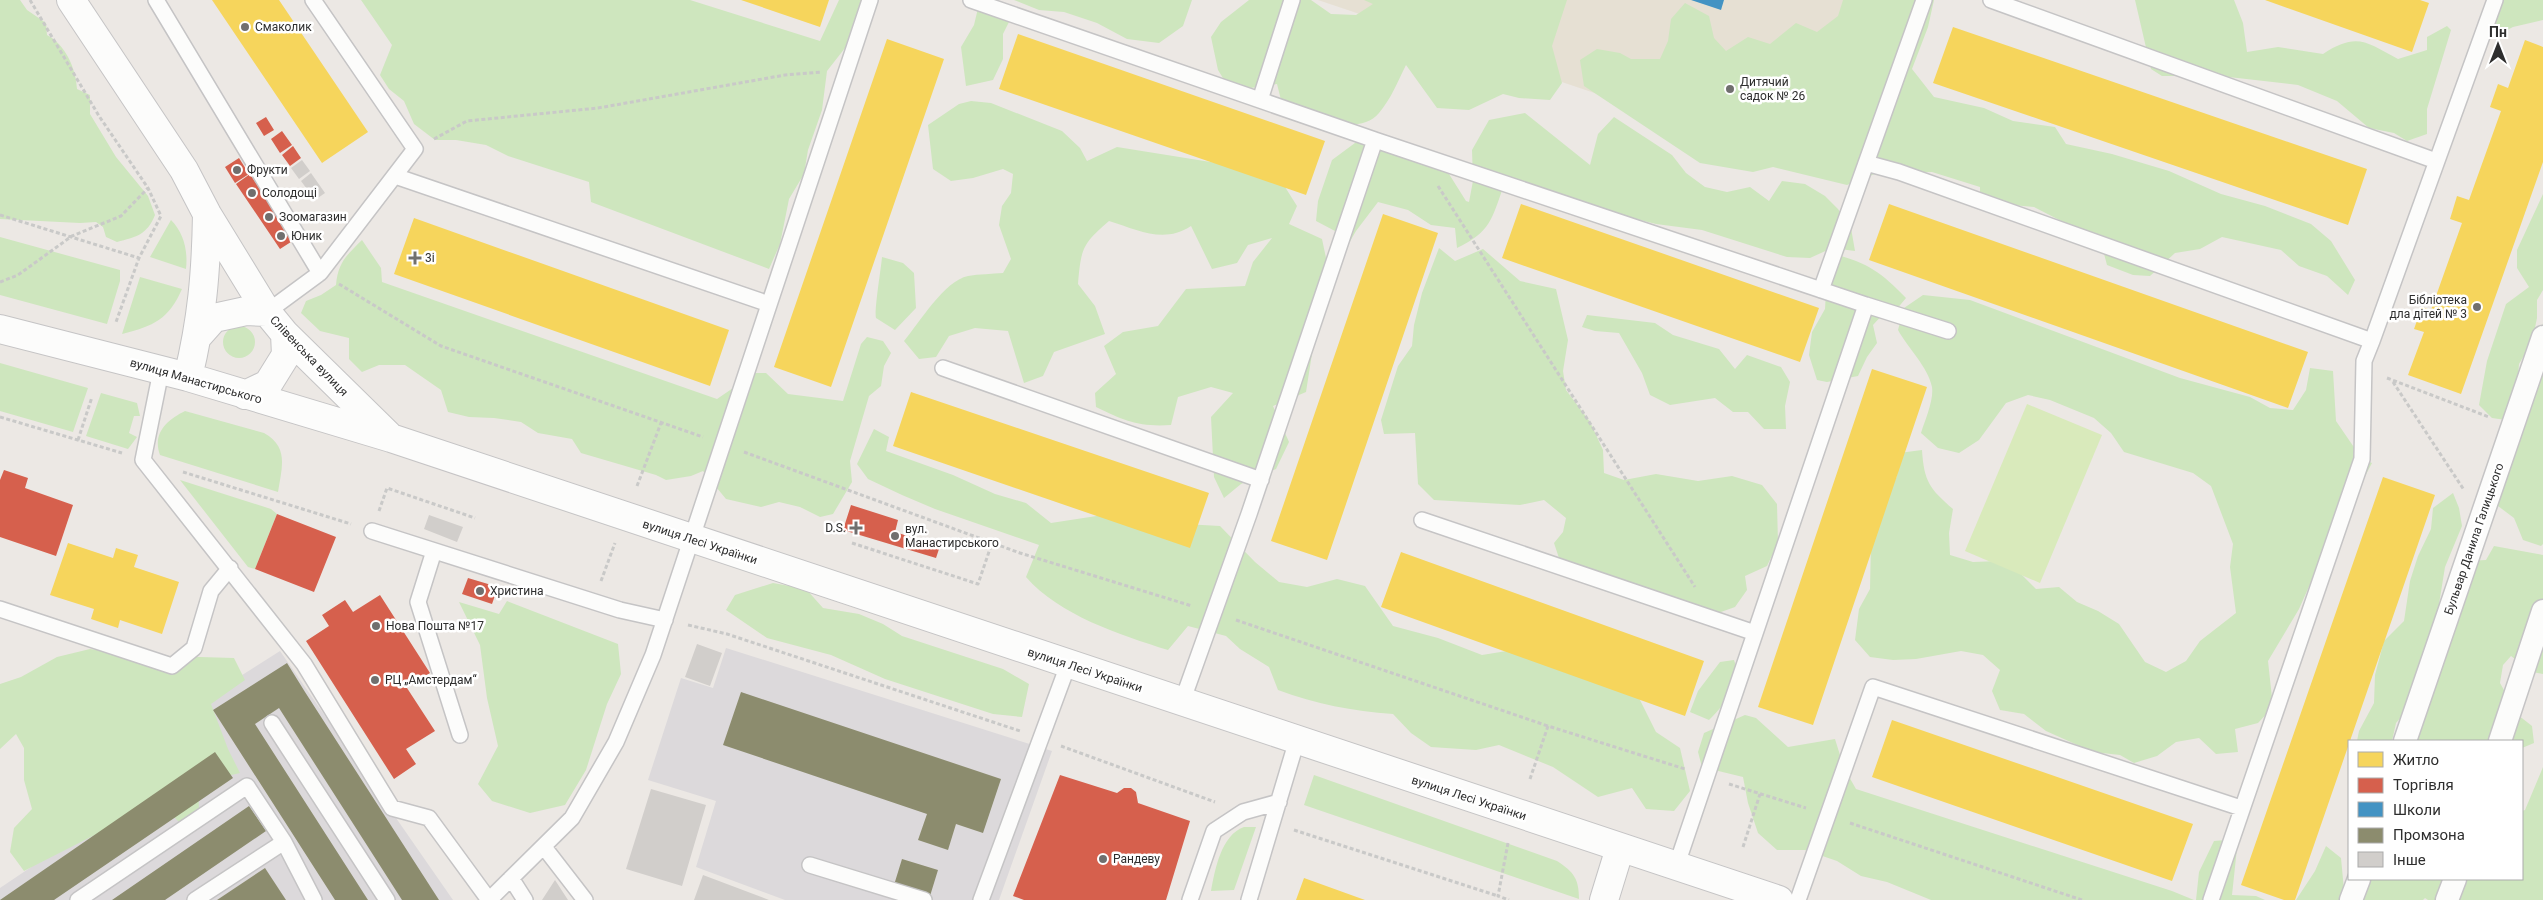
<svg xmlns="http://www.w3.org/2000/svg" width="2543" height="900" font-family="Roboto,sans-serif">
	<rect width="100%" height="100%" fill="#ece8e4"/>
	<path fill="#dcd9db" d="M 726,648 L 1052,751 L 999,900 L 785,900 L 696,867 L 716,801 L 648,780 L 681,678 L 713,688 Z
		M 280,651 L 453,900 L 0,900 L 0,888 L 220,740 L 198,703 Z"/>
	<path fill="#e6e0d3" d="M 1318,0 L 1907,0 L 1847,178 Z"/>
	<path fill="#cee6be" d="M 0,0 L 20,0 L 27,10 L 46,23 L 47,35 C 66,45 76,69 77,89 L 90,95 L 90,114 L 116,157 L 148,196 L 155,215 C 147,235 136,237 117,242 L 106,237 L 103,227 L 96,222 L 80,223 L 0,219 Z
		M 361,0 L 690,0 L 820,41 L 839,0 L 861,0 L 845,48 L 827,71 L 822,110 L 808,150 L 804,174 L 789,199 L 780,244 L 769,269 L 591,202 L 589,182 L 508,156 L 486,145 L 456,140 L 435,140 L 414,124 L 404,101 L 389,89 L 380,75 L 392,45 Z
		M 980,0 L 997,0 L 1016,8 L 1003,34 L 1003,59 L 993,80 L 966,86 L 961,47 L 974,25 Z
		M 1014,0 L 1192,0 L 1183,26 L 1159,43 L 1127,39 L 1097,23 L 1064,12 L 1039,10 Z
		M 1249,0 L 1311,0 L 1331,14 L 1356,15 L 1373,4 L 1364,0 L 1567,0 L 1552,46 L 1562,83 L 1550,100 L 1519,98 L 1503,94 L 1469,110 L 1437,108 L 1406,65 C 1398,81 1391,99 1379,113 C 1358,138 1308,116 1283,108 L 1277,84 L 1231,91 L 1218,70 L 1211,37 L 1221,22 Z
		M 1843,0 L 1934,0 L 1928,27 L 1912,69 L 1934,97 L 1984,108 L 2013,121 L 2055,127 L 2066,144 L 2112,154 L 2169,171 L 2221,194 L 2265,206 L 2311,224 L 2331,241 L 2355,280 L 2348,295 L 2327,276 L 2299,266 L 2281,250 L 2222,237 L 2200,249 L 2175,253 L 2150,276 L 2133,275 L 2107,265 L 2099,235 L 2067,224 L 2034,207 L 1980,202 L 1980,187 L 1932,172 L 1877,173 L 1847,185 L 1773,167 L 1753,172 L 1700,163 L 1584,86 L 1580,60 L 1597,49 L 1620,53 L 1631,59 L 1660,59 L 1668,41 L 1671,19 L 1685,3 L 1709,16 L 1714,38 L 1726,51 L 1748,37 L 1770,44 L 1796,23 L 1817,32 L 1838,16 Z
		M 2135,0 L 2234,0 L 2243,23 L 2247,52 L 2278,47 L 2323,54 C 2357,32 2366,42 2398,59 L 2427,50 L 2427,37 L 2447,26 L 2451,30 L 2427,109 L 2427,134 L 2407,141 L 2394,133 L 2369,128 L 2337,101 L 2298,85 L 2220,76 L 2162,76 L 2151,69 Z
		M 2504,0 L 2543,0 L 2543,20 L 2513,27 L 2490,39 L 2482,33 L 2486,9 Z
		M 971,101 L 991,103 L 1062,131 L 1080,148 L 1087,161 L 1117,147 L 1248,168 L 1280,179 L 1297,206 L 1289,224 L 1322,239 L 1333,291 L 1314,341 L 1306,392 L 1273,406 L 1289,442 L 1276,469 L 1241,484 L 1224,498 L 1214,477 L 1211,417 L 1233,393 L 1211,387 L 1178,397 L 1171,425 C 1138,427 1125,421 1096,407 L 1095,393 L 1116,374 L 1104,346 L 1123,332 L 1158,326 L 1186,289 L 1245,286 L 1253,262 L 1272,238 L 1248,245 L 1237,263 L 1212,269 L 1191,226 C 1164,244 1138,230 1109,221 C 1082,244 1081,249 1078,284 L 1095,306 L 1105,334 L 1054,352 L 1043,376 L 1024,383 L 1008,331 L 975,328 L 949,336 L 936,357 L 919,359 L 904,341 C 920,322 944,281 968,276 C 979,274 992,274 1003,273 L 1011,259 L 999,225 L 1002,206 L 1011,193 L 1013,174 L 1003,169 L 973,178 L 951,181 L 933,169 L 928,125 L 959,104 Z
		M 1525,113 L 1590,165 L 1598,134 L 1614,117 L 1672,155 L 1686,173 L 1705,187 L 1727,192 L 1750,187 L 1769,201 L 1782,181 L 1805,184 L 1825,196 L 1838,209 L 1851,228 L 1855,251 L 1832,248 L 1810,258 L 1787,257 L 1702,230 L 1656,224 L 1504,185 C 1492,218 1491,232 1457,248 L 1455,228 L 1431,225 L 1408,210 L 1378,202 L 1356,231 L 1345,250 L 1335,231 L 1316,221 L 1318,201 L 1332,160 L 1359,140 L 1409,143 L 1422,162 L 1449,174 L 1466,201 L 1469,202 L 1473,181 L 1472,150 L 1489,120 Z
		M 2543,194 L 2543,290 L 2537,300 L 2537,318 L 2532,342 L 2519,364 L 2517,389 L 2506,420 L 2492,418 L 2479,405 L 2487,361 L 2506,304 L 2529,287 L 2517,268 L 2517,250 Z
		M 171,220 C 184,233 188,251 186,269 L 150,257 Z
		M 0,237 L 120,270 L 120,281 L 107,324 L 0,295 Z
		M 362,240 L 381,268 L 382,282 L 717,399 L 755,373 L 766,373 L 788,394 L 843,401 L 861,344 L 867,337 L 883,341 L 891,353 L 884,366 L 881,386 L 869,396 L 850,461 L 852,482 L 833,514 L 820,517 L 800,507 L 779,502 L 761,507 L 726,499 L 703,471 L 691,476 L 666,480 L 656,475 L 581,453 L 572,439 L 538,433 L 521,422 L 494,418 L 469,417 L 448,412 L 441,390 L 405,365 L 379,365 L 362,372 L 349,359 L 349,338 L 320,331 L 301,313 L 306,301 L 321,295 L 336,285 C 338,262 347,255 362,240 Z
		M 1439,248 L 1455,261 L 1483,249 L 1520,281 L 1556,289 L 1568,340 L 1563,371 L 1566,390 L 1590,422 L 1603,450 L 1604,473 L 1624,480 L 1656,474 L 1698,481 L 1732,476 L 1762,485 L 1777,504 L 1778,543 L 1767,566 L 1745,576 L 1747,590 L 1735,607 L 1704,618 L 1565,576 L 1554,543 L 1563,532 L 1566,518 L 1544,500 L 1520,505 L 1434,500 L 1418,484 L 1415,433 L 1384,434 L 1381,420 L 1398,366 L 1412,346 L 1414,325 L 1422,293 Z
		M 1834,254 C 1868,263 1881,272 1906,298 L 1896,310 L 1885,312 L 1873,325 L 1877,343 L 1867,357 L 1858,376 L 1827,382 L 1817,380 L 1809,355 L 1812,332 L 1825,309 L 1827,275 Z
		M 882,257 L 903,263 L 914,273 L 916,308 L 895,330 L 876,318 C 874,311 881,269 882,257 Z
		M 140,277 L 182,289 C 169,319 154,326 122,334 Z
		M 1923,295 L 1970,300 L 2180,378 L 2250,397 L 2270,408 L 2293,410 L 2306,390 L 2310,368 L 2333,371 L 2336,421 L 2362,459 L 2372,463 L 2319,564 L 2299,609 L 2268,661 L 2273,707 L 2258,723 L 2235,729 L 2238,752 L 2216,754 L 2199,738 L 2176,742 L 2157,756 L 2134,763 L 2120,755 L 2093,752 L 2046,731 L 2024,714 L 2000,710 L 1992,691 L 2000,670 L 1983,655 L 1961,651 L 1916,659 L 1893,660 L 1870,657 L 1855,640 L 1859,609 L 1870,589 L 1871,542 L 1887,497 L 1897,476 L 1899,453 L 1922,450 C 1924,482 1930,489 1953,509 L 1949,533 L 1950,555 L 1973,562 L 1999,561 L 2019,572 L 2036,589 L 2059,587 L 2077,602 L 2098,611 L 2119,624 L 2145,662 L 2166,672 L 2186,661 L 2200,641 L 2236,613 L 2230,567 L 2233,544 L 2211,486 L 2193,473 L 2124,452 L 2111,433 L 2094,418 L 2050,400 L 2028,395 L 2006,403 L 1979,440 L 1959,453 L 1938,448 L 1921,433 C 1925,420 1934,400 1932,387 C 1928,367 1908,348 1898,330 L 1904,308 Z
		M 1587,315 L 1655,323 L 1673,335 L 1719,349 L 1735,369 L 1747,355 L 1781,367 L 1790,382 L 1785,406 L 1786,429 L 1764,429 L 1748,412 L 1733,412 L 1715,398 L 1670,405 L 1650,395 L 1642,373 L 1619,333 L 1595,331 L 1582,327 Z
		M 2543,323 L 2543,544 L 2541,546 L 2523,540 L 2514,518 L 2494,503 L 2539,343 Z
		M223 342a16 16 0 1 1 32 0a16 16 0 1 1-32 0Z
		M 0,363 L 88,388 L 73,432 L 0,411 Z
		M 101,393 L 137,403 L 140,416 L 134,416 L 129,433 L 137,437 L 128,449 L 86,436 Z
		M 185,411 L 264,433 C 289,447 282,467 278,492 L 160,455 C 152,433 167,420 185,411 Z
		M 874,429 L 889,437 L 886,451 L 953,475 L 995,494 L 1026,503 L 1051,523 L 1116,513 L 1167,523 L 1220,526 L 1255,562 L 1279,582 L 1307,587 L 1337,579 L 1365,586 L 1393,626 L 1438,638 L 1482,655 L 1519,649 L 1632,684 L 1656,732 L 1680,748 L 1690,791 L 1674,811 L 1646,809 L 1632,788 L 1598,797 L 1553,767 L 1499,745 L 1476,750 L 1431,747 L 1411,733 L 1393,714 C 1352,711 1316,704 1278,690 L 1269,667 L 1240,649 L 1226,636 L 1188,626 L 1168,650 C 1120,635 1059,615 1026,577 L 1039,545 L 935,509 L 902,495 L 868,479 L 857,464 Z
		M 180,480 L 271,509 L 277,514 L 255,569 L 248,567 Z
		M 2453,493 L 2459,508 L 2462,526 L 2445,567 L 2434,635 L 2414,702 L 2396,723 L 2392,741 L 2357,741 L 2359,731 L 2374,703 L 2375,675 L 2384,641 L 2404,621 L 2410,581 L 2418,556 L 2431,529 L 2433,508 Z
		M 2494,546 L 2543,555 L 2543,674 L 2532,672 L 2511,656 L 2503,665 L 2500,683 L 2518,715 L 2532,726 L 2534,743 L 2522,748 L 2522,741 L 2402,741 L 2467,561 L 2486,560 Z
		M 773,583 L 806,589 L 823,608 L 859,614 L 883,624 L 902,636 L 1003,669 L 1029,684 L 1022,717 L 993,714 L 885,679 L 831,655 L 767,638 L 726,610 L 735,595 Z
		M 507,601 L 618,644 L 621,674 L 607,704 L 586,770 L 565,805 L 530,813 L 492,801 L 478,784 L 498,746 L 487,698 L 480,645 L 459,602 L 499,614 Z
		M 90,649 L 132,655 L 234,658 L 245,680 L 211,704 L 228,749 L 240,773 L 198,783 L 199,810 L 181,824 L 165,808 L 128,818 L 24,871 L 10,852 L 14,828 L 32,809 L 24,780 L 24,748 L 16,734 L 0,749 L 0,684 L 21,677 L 57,657 Z
		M 1734,660 C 1742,682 1724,706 1709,720 L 1690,712 L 1698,691 L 1720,662 Z
		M 1745,715 L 1756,718 L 1788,747 L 1835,739 L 1844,768 L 1856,789 L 2172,891 L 2194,900 L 1931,900 L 1887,882 L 1861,876 L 1837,861 L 1805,850 L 1777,850 L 1758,833 L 1748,803 L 1743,777 L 1702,767 L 1698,752 L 1704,733 Z
		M 2543,767 L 2543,900 L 2428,900 L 2425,898 L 2423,900 L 2351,900 L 2354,879 L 2522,879 L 2522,811 L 2525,810 Z
		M 1314,775 L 1557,861 C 1574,872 1579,879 1579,899 L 1304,805 Z
		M 1244,827 L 1256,827 L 1234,890 L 1211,891 C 1215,870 1221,835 1244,827 Z
		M 2238,839 L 2232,895 L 2256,896 L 2265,900 L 2196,900 L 2199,872 L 2214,841 Z
		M 2326,846 L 2341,858 L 2344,890 L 2339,900 L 2296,900 L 2315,871 Z"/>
	<path fill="#d9eabb" d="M 2027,404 L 2102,435 L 2040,583 L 1965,551 Z"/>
	<path fill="#f6d55c" d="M 212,0 L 279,0 L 368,132 L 322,163 Z
		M 741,0 L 829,0 L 820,27 Z
		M 2265,0 L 2420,0 L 2429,3 L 2412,52 Z
		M 1953,27 L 2367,169 L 2348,225 L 1933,83 Z
		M 1018,34 L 1325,141 L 1306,195 L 999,89 Z
		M 887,39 L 944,59 L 831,387 L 774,367 Z
		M 2525,40 L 2543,47 L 2543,162 L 2461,394 L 2408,375 L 2424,332 L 2414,329 L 2422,307 L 2431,310 L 2462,223 L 2450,219 L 2457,196 L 2469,200 L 2501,111 L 2490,107 L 2498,84 L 2508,88 Z
		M 1521,204 L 1819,308 L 1800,362 L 1502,258 Z
		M 1889,204 L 2308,352 L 2288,408 L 1869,260 Z
		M 1383,214 L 1438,233 L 1327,560 L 1271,541 Z
		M 414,218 L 729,330 L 710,386 L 394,274 Z
		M 1872,369 L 1927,387 L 1813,725 L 1758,707 Z
		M 911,392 L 1209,493 L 1190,548 L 893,446 Z
		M 2383,477 L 2435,495 L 2295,900 L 2284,900 L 2241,885 Z
		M 68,543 L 113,558 L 116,548 L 138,555 L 134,567 L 179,582 L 162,634 L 120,620 L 118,628 L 91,619 L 94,609 L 50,595 Z
		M 1401,552 L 1704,661 L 1685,716 L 1381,607 Z
		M 1892,720 L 2193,824 L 2172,881 L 1872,777 Z
		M 1304,878 L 1365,900 L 1296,900 Z"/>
	<path fill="#d6604d" d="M 266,117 L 274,130 L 264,136 L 256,123 Z
		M 282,131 L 292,145 L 280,153 L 271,139 Z
		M 293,146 L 301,158 L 290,166 L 282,155 Z
		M 239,158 L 249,174 L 235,183 L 225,167 Z
		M 250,174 L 294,240 L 280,249 L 236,184 Z
		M 4,470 L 28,478 L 25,488 L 73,505 L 56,556 L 0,537 L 0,480 Z
		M 851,505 L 898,520 L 895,532 L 940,546 L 936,558 L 843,530 Z
		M 277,514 L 336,537 L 314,592 L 255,569 Z
		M 468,578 L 498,587 L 492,604 L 462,594 Z
		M 380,595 L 430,673 L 407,688 L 435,731 L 406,749 L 416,764 L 394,779 L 306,641 L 329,626 L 322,615 L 345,600 L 353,612 Z
		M 1060,775 L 1117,793 L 1124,788 L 1131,788 L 1136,792 L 1138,803 L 1190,821 L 1166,900 L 1024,900 L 1013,896 Z"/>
	<path fill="#4393c3" d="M 1691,0 L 1724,0 L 1721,10 Z"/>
	<path fill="#8c8c6e" d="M 287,663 L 305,692 L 439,900 L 402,900 L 279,708 L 255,724 L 368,900 L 335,900 L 231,738 L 213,710 Z
		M 741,692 L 1001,779 L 983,833 L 956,824 L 948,850 L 918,840 L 927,814 L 723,745 Z
		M 215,752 L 233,778 L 54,900 L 0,900 Z
		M 249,806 L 266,831 L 165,900 L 112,900 Z
		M 902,859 L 938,870 L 930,896 L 894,885 Z
		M 265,868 L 286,900 L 217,900 Z"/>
	<path fill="#d1cecb" d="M 302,160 L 310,171 L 299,179 L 291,168 Z
		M 311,173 L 325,193 L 315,200 L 301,181 Z
		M 429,515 L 463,527 L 457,542 L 424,529 Z
		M 697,644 L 722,653 L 710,686 L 685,677 Z
		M 651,789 L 706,805 L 682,886 L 626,869 Z
		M 703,875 L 769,900 L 694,900 Z
		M 555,880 L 568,900 L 542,900 Z"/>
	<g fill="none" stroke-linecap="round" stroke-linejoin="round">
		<defs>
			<path id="service" d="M 156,0 L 320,273 L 267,312
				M 313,0 L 415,149 L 320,273
				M 971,0 L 1375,140 L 1249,514 L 1182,702
				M 1991,0 L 2436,161
				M 1260,100 L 1292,0
				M 1375,140 L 1866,305 L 1676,867
				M 1866,163 L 1899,172 L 2372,341 L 2495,0
				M 395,176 L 769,304
				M 1821,290 L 1924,0
				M 1866,305 L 1948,331
				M 943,368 L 1261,480
				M 161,371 L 143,460 L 304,664 L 392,808 L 429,818 L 489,900
				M 1422,520 L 1755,633
				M 372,531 L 620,610 L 665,620
				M 434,551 L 418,602 L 460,735
				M 0,609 L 172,666 L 194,648 L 211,591 L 230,568
				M 272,723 L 387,900
				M 284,842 L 314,900
				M 544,847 L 585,900
				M 810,865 L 924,900
				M 511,878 L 525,900
				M 78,900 L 247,786 L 284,842 L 195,900
				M 489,900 L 572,818 L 616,742 L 653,655 L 870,0
				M 981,900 L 1068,665
				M 1190,900 L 1214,831 L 1243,812 L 1279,802
				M 1249,900 L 1297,740
				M 1798,900 L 1873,687 L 2241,808
				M 2211,900 L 2362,459 L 2364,361 L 2372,341"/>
			<path id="pedestrian" d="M 2405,741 L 2543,337
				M 2500,741 L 2543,611
				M 2351,900 L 2359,879
				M 2447,900 L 2455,879"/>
			<path id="minor" d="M 1604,900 L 1620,848"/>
			<path id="secondary" d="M 71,0 L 184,170 L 207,214 L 267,312 L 285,334 L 388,435
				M 0,329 L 188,377 L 391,438 L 1779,900
				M 198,336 L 214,318 L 246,311 L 267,312
				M 188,377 C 202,319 206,274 207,214
				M 245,395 L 268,384 L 286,355 L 285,334"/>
		</defs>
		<use href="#service" stroke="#c5c4c5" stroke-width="18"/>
		<use href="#pedestrian" stroke="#c5c4c5" stroke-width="25"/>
		<use href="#minor" stroke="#c5c4c5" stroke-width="30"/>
		<use href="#secondary" stroke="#c5c4c5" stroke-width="30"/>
		<path stroke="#c9c9c8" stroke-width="3" stroke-dasharray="4 2.5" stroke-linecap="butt" d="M 30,0 L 99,116 L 148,188 L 161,216 L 139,258 L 116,322
			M 434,139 L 467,121 L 598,108 L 785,75 L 822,72
			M 1438,186 L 1695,587
			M 0,215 L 139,258
			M 0,282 L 18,275 L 72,236 L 121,216 L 148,188
			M 339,284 L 441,346 L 703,437
			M 2387,378 L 2489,417
			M 2393,382 L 2464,490
			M 0,417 L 122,453
			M 78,440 L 92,397
			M 744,452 L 1020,553 L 1192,606
			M 183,472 L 351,524
			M 637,486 L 661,423
			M 379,511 L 387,488 L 475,518
			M 852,543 L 978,584 L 992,543
			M 601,581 L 615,543
			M 1236,620 L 1548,726
			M 688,625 L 727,634 L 1020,731
			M 1061,746 L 1215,802
			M 1530,779 L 1548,726 L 1685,769
			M 1729,784 L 1806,808
			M 1850,823 L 2082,900
			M 1294,830 L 1498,896
			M 1508,843 L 1498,896 L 1509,900
			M 1743,847 L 1760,794"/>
		<use href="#service" stroke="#fcfcfb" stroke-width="15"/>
		<use href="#pedestrian" stroke="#fcfcfb" stroke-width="22"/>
		<use href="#minor" stroke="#fcfcfb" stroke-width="28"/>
		<use href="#secondary" stroke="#fcfcfb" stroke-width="28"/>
	</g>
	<g fill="#706f6e" stroke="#fff" stroke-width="2">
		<circle cx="245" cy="27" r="5"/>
		<circle cx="1730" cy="89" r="5"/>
		<circle cx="237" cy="170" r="5"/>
		<circle cx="252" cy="193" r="5"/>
		<circle cx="269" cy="217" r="5"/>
		<circle cx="281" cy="236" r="5"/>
		<path d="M412.5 250.5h5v5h5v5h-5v5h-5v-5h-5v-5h5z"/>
		<circle cx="2477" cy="307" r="5"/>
		<path d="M853.5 520.5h5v5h5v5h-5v5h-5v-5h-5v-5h5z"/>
		<circle cx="895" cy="536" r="5"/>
		<circle cx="480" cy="591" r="5"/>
		<circle cx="376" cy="626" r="5"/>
		<circle cx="375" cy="680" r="5"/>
		<circle cx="1103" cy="859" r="5"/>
	</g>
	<g text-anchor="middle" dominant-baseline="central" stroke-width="5" stroke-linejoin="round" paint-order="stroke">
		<g font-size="12" fill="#2e2e2e" stroke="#fff" text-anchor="start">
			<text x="255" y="27">Смаколик</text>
			<text x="1740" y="82">Дитячий<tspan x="1740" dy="14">садок № 26</tspan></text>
			<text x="247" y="170">Фрукти</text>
			<text x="262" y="193">Солодощі</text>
			<text x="279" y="217">Зоомагазин</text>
			<text x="291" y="236">Юник</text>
			<text x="425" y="258">3і</text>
			<text x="2467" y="300" text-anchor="end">Бібліотека<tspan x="2467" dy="14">дла дітей № 3</tspan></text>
			<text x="846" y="528" text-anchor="end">D.S.</text>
			<text x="905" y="529">вул.<tspan x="905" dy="14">Манастирського</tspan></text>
			<text x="490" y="591">Христина</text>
			<text x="386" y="626">Нова Пошта №17</text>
			<text x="385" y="680">РЦ „Амстердам“</text>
			<text x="1113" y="859">Рандеву</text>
		</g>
		<g font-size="12" fill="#2e2e2e" stroke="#fff">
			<text transform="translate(309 356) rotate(46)">Слівенська вулиця</text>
			<text transform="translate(196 381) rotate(16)">вулиця Манастирського</text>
			<text transform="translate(2474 539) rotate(-71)">Бульвар Данила Галицького</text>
			<text transform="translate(700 542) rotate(18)">вулиця Лесі Українки</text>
			<text transform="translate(1085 670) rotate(18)">вулиця Лесі Українки</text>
			<text transform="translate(1469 798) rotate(18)">вулиця Лесі Українки</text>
		</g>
	</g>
	<rect x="2348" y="740" width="175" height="140" fill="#ffffff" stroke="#ababab"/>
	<rect x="2358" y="752" width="25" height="15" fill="#f6d55c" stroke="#ababab"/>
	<text x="2393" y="765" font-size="15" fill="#2e2e2e">Житло</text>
	<rect x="2358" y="778" width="25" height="15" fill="#d6604d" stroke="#ababab"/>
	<text x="2393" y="790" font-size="15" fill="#2e2e2e">Торгівля</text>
	<rect x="2358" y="802" width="25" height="15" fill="#4393c3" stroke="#ababab"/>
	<text x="2393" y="815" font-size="15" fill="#2e2e2e">Школи</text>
	<rect x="2358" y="828" width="25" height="15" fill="#8c8c6e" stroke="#ababab"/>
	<text x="2393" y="840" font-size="15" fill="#2e2e2e">Промзона</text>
	<rect x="2358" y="852" width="25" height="15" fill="#d1cecb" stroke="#ababab"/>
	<text x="2393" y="865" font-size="15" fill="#2e2e2e">Інше</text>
	<g transform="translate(2498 45)" stroke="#ffffff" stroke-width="4" paint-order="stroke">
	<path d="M0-4L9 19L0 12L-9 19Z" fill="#2e2e2e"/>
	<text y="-8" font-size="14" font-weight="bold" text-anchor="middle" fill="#2e2e2e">Пн</text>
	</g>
</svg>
